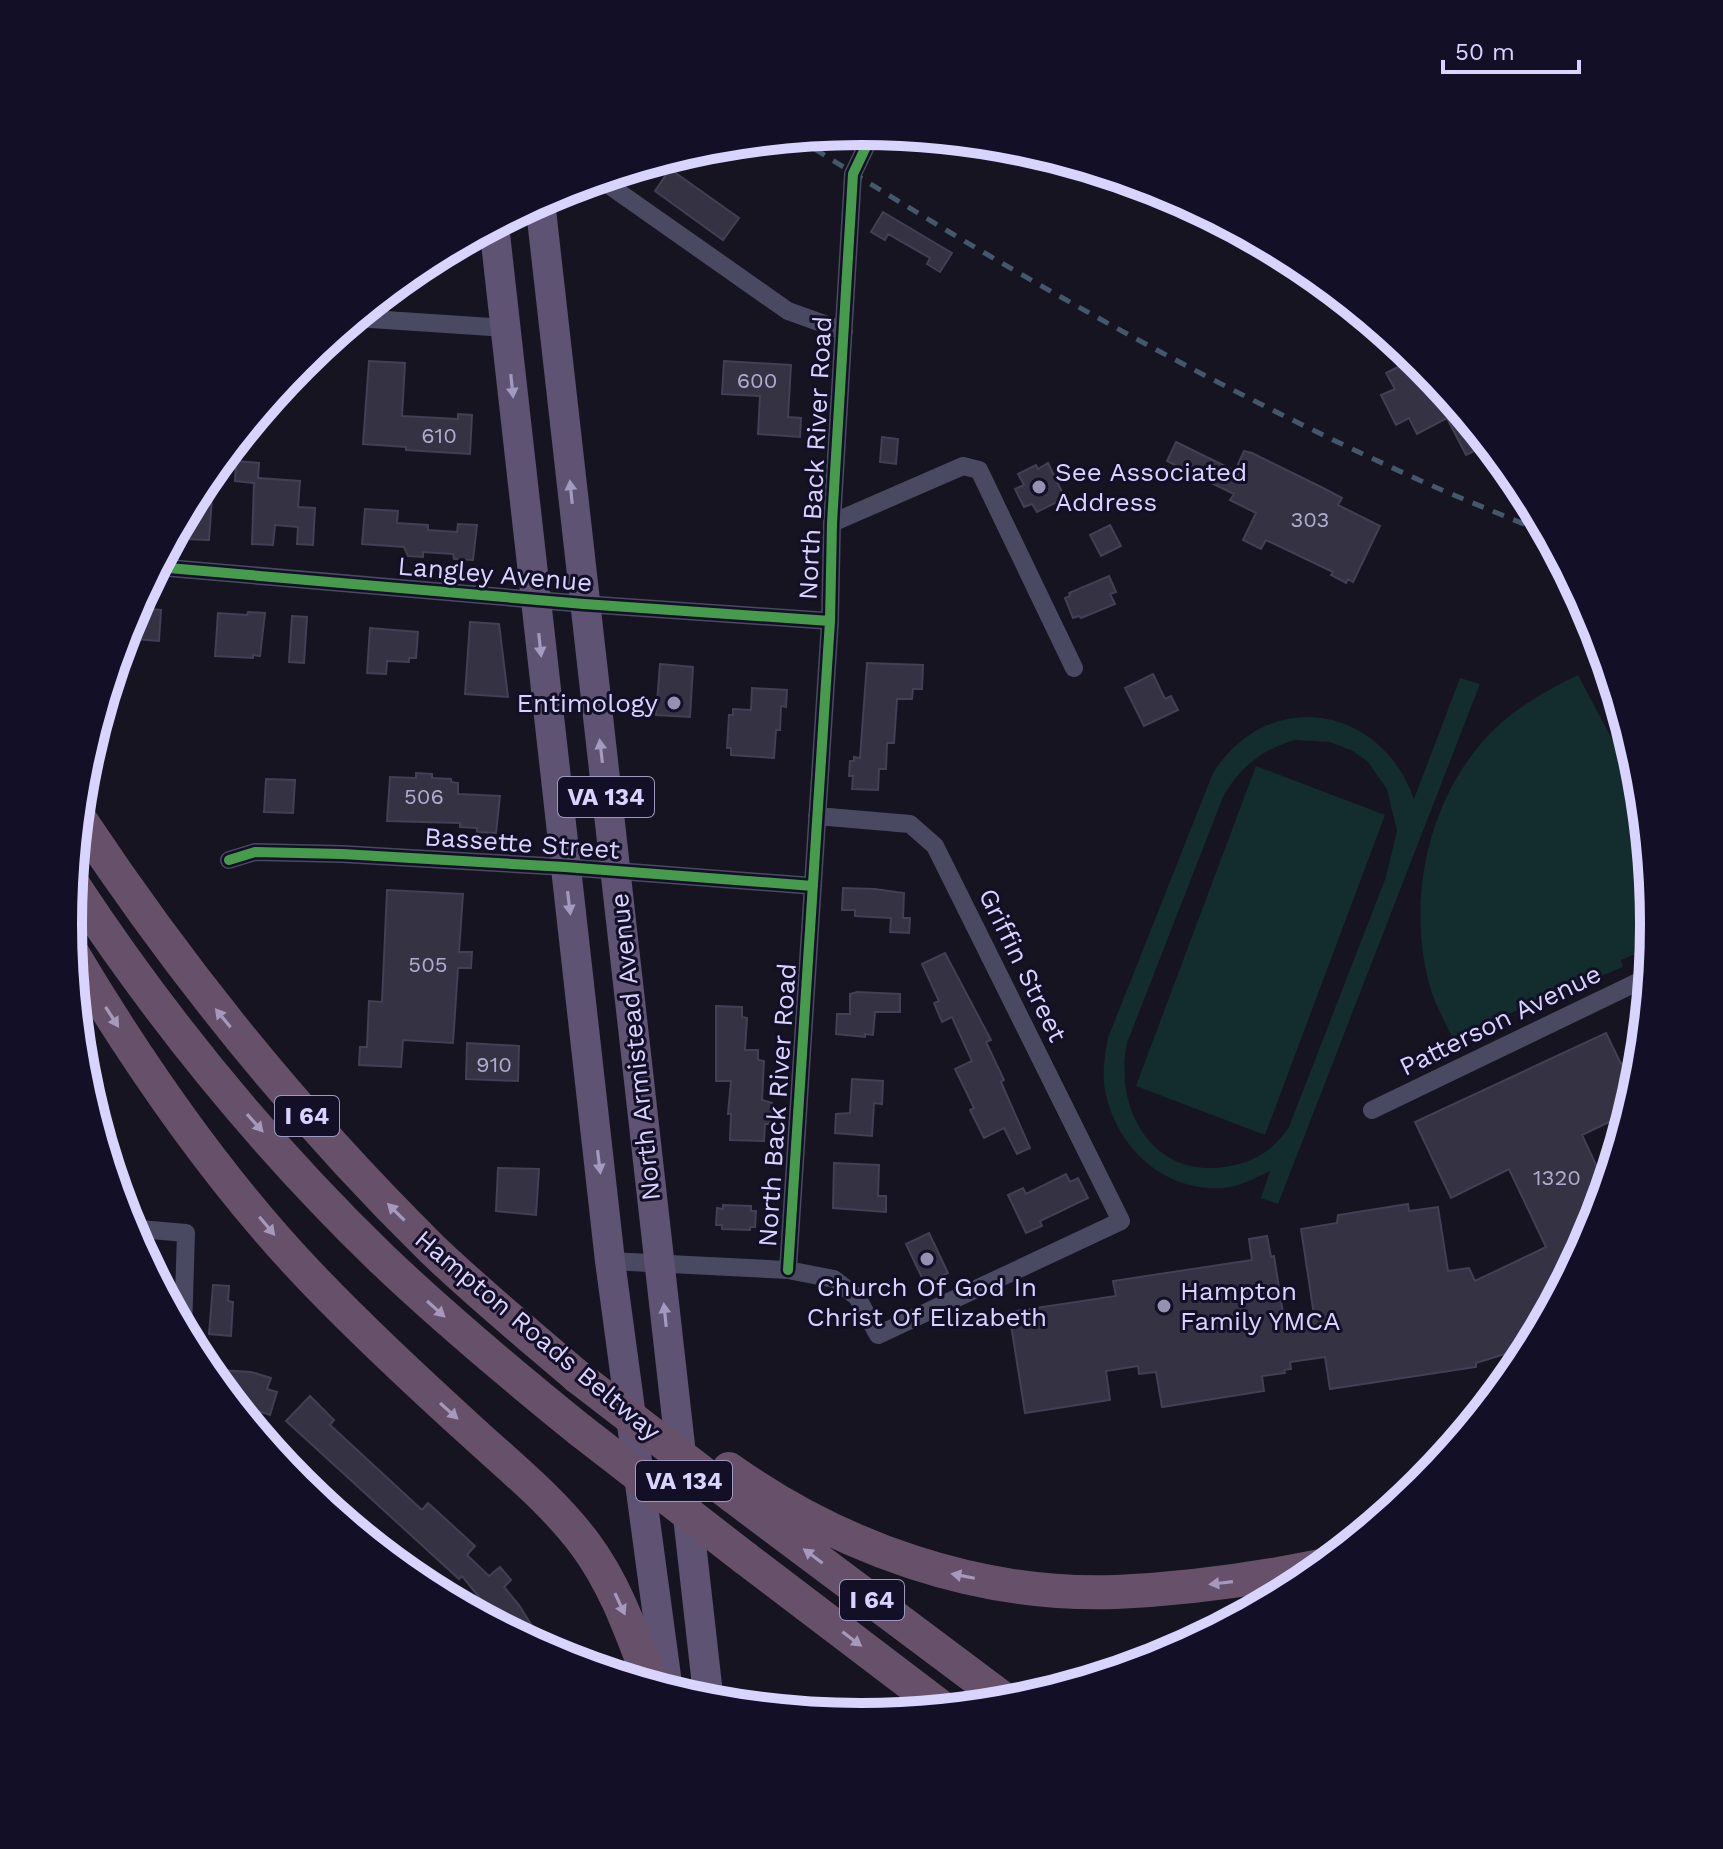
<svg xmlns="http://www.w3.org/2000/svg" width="1723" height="1849" font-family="'Work Sans',sans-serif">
	<rect width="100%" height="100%" fill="#161421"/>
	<path fill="#132c2d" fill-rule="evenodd" d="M 1578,675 L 1640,792 L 1642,792 L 1655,925 L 1653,947 L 1621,960 L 1623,967 L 1452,1037 C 1445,1022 1437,1008 1432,993 C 1403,902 1429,787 1501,723 C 1524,703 1551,688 1578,675 Z
		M 1460,678 L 1480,684 L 1278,1204 L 1261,1198 L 1270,1171 C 1255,1178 1241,1186 1224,1188 C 1167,1192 1121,1152 1107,1099 C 1101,1079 1104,1058 1108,1038 L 1213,773 C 1268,686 1381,705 1414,799 ZM 1296,740 L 1330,742 L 1353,751 L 1368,762 L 1387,789 L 1397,831 L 1386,877 L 1289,1127 C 1276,1147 1258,1160 1235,1165 C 1156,1184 1113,1112 1127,1043 L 1223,797 C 1240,767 1262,749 1296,740 Z
		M 1256,766 L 1385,815 L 1265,1135 L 1136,1086 Z"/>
	<path fill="#343243" stroke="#433f54" stroke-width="2" d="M 670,169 L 739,218 L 723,240 L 655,191 Z
		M 883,212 L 952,253 L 940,272 L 927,264 L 930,258 L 888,234 L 885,240 L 871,232 Z
		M 1416,358 L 1423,364 L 1489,444 L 1466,455 L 1447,418 L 1417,434 L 1409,418 L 1396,425 L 1381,395 L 1395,389 L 1386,373 Z
		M 369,361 L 405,363 L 402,416 L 458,419 L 458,414 L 472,415 L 470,454 L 406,450 L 406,447 L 363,444 Z
		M 724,361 L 791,365 L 788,417 L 801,418 L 800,437 L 758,434 L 760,396 L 722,394 Z
		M 882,437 L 898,439 L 896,464 L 880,462 Z
		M 1176,442 L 1235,471 L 1244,451 L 1252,453 L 1325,489 L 1342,498 L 1338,505 L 1380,526 L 1353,582 L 1348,579 L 1346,583 L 1331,575 L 1333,572 L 1266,540 L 1261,549 L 1243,540 L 1256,513 L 1230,500 L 1234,494 L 1167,461 Z
		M 236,461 L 259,463 L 258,478 L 300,481 L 298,507 L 315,508 L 313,545 L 297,544 L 298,527 L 275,525 L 273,545 L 252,544 L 254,483 L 235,481 Z
		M 1048,463 L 1065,498 L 1037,512 L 1032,504 L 1024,507 L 1015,489 L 1024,485 L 1018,474 L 1036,465 L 1038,469 Z
		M 195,496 L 212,497 L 209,540 L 183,539 L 185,516 Z
		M 365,509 L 398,511 L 397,523 L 428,525 L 428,530 L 457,532 L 458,524 L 477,525 L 473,560 L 454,559 L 453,554 L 423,552 L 423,557 L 408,556 L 404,547 L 362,544 Z
		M 1110,525 L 1121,546 L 1101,556 L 1090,535 Z
		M 1109,576 L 1116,592 L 1110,594 L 1115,604 L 1081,618 L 1079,616 L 1073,618 L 1065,598 L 1070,596 L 1069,593 Z
		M 135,608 L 161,610 L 159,641 L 123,638 Z
		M 248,612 L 265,613 L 260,656 L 253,655 L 253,658 L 215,656 L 218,613 L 247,615 Z
		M 292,616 L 307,617 L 304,663 L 289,662 Z
		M 470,622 L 499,624 L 508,697 L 465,694 Z
		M 370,628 L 418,632 L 416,658 L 409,658 L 409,662 L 387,661 L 386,674 L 367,673 Z
		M 867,663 L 923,665 L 922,689 L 913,689 L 912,699 L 897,699 L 894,743 L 887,743 L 886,769 L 879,769 L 878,790 L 852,789 L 853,776 L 849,776 L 850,761 L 854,761 L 854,757 L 860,758 Z
		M 660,664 L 693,667 L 690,717 L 656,715 Z
		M 1153,674 L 1165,699 L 1171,696 L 1178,710 L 1144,726 L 1125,688 Z
		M 752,688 L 787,690 L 786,707 L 781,706 L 780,730 L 776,730 L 774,758 L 731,755 L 731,748 L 727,748 L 729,715 L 733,715 L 733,709 L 751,710 Z
		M 416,773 L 432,774 L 432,778 L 451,779 L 451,782 L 458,783 L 458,794 L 500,796 L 496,833 L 477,832 L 477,828 L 460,827 L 460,823 L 387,821 L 390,777 L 416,778 Z
		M 266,779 L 295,780 L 293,813 L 264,812 Z
		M 843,888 L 875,889 L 904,893 L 903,918 L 910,918 L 909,933 L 890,932 L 891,918 L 855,916 L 855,910 L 842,910 Z
		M 387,890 L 463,894 L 459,952 L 472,952 L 471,968 L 458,968 L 453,1043 L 403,1040 L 401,1067 L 359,1065 L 360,1047 L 367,1047 L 369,1001 L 382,1002 Z
		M 945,953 L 991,1040 L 986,1042 L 1004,1080 L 1001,1082 L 1030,1148 L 1017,1154 L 1004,1128 L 984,1138 L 970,1110 L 974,1108 L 955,1069 L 972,1061 L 952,1017 L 942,1022 L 934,1003 L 939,1001 L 922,964 Z
		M 857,992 L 900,994 L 900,1012 L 875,1012 L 873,1035 L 865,1034 L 865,1037 L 836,1034 L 837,1014 L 850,1014 L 850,994 Z
		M 716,1006 L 742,1007 L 742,1017 L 747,1018 L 745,1050 L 758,1050 L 758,1060 L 764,1061 L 762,1100 L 772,1103 L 771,1124 L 765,1124 L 764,1141 L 730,1140 L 731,1114 L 728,1114 L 731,1081 L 716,1081 Z
		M 1606,1033 L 1621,1064 L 1642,1054 L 1640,1080 L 1630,1112 L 1582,1135 L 1607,1188 L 1606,1192 L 1594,1198 L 1600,1211 L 1594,1229 L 1537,1336 L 1510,1348 L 1511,1352 L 1476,1363 L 1476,1367 L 1330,1389 L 1325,1357 L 1290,1362 L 1291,1369 L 1284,1370 L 1285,1373 L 1262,1376 L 1264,1391 L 1162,1407 L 1156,1372 L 1139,1374 L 1138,1366 L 1106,1371 L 1110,1400 L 1025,1413 L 1009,1312 L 1116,1296 L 1113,1281 L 1252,1260 L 1249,1239 L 1267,1236 L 1271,1257 L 1274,1256 L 1284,1320 L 1314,1315 L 1301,1229 L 1337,1223 L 1338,1215 L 1408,1204 L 1409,1211 L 1438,1207 L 1448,1271 L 1469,1268 L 1475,1281 L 1546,1247 L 1509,1169 L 1451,1198 L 1415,1122 Z
		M 467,1043 L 519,1046 L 518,1081 L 466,1079 Z
		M 852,1079 L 883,1081 L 882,1104 L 874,1103 L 872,1136 L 835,1133 L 836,1114 L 850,1113 Z
		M 834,1163 L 879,1165 L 878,1196 L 886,1196 L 886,1212 L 833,1208 Z
		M 498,1168 L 539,1169 L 536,1215 L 496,1211 Z
		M 1066,1174 L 1070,1182 L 1078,1178 L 1088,1198 L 1040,1221 L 1042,1226 L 1026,1233 L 1008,1195 L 1023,1188 L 1026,1194 Z
		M 723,1205 L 751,1206 L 751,1211 L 756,1211 L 755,1227 L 750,1227 L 750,1230 L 722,1229 L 722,1225 L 716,1225 L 717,1208 L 723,1209 Z
		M 929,1233 L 948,1273 L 925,1284 L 906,1244 Z
		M 213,1285 L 229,1286 L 228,1301 L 233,1302 L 231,1336 L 209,1334 Z
		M 205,1369 L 251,1372 L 271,1378 L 267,1389 L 277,1392 L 270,1415 L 233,1403 Z
		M 310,1396 L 334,1420 L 330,1425 L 422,1510 L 428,1503 L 475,1546 L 467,1555 L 489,1576 L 500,1567 L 511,1580 L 504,1587 L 519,1605 L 549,1653 L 505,1629 L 462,1576 L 459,1579 L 286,1421 Z"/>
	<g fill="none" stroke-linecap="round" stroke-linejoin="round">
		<path stroke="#4a4962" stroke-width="18" d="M 600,179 L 788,311 L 844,331
			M 356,318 L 506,328
			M 832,523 L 963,466 L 979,470 L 1074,668
			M 157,567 L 584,604 L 830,621
			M 229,860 L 255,852 L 342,854 L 565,867 L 813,886
			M 1372,1110 L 1650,976
			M 128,1228 L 186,1233 L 183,1330
			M 610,1261 L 788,1270 L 834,1279 L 857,1297 L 878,1335 L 1121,1221 L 935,846 L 910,824 L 817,816
			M 788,1270 L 830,621 L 832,523 L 853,174 L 873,132"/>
		<path stroke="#5e5373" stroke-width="30" d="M 540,201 L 709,1703
			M 494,225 L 610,1261 L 668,1691"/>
		<path stroke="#67516a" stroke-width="34" d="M 79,818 C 182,973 299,1118 432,1249 C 479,1294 529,1335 578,1377
			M 72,883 C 161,1018 265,1146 382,1259 C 445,1319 512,1375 580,1430
			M 71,951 C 139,1065 216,1177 307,1273 C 359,1328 413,1378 469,1429 C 509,1466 552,1500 585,1544 C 617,1587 633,1637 652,1686
			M 729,1469 C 840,1548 978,1597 1116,1592 C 1186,1589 1257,1579 1326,1565
			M 738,1500 L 1009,1703
			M 745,1558 L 945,1710"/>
		<path stroke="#43596b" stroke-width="5" stroke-dasharray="12 10" stroke-linecap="butt" d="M 796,137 C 996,265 1203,382 1419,480 C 1462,499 1505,516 1548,534"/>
		<path stroke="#67516a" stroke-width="34" d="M 578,1377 L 734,1497
			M 580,1430 L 745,1558"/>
		<defs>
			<path id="cycleway" d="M 157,567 L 584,604 L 830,621
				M 229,860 L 255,852 L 342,854 L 565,867 L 813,886
				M 788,1270 L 830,621 L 832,523 L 853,174 L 873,132"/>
		</defs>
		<use href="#cycleway" stroke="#130f26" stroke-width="15"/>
		<use href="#cycleway" stroke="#469c4c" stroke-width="10"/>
	</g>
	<defs><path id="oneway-solid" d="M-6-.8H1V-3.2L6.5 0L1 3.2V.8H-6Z" transform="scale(2)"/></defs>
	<g fill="#a29ac0">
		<use href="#oneway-solid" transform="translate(512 386) rotate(84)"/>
		<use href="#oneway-solid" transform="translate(571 492) rotate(-96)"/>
		<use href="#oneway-solid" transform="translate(540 645) rotate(84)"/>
		<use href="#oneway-solid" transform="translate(601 751) rotate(-97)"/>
		<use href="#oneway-solid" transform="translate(569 903) rotate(83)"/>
		<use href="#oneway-solid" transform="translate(599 1162) rotate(83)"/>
		<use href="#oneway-solid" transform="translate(665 1315) rotate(-96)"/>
	</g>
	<g fill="#a699bc">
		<use href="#oneway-solid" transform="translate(112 1017) rotate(57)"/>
		<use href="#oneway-solid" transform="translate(223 1018) rotate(-129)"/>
		<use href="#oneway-solid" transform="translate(255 1123) rotate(48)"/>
		<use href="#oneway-solid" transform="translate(396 1212) rotate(-135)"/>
		<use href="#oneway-solid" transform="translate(267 1226) rotate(50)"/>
		<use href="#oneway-solid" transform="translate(436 1309) rotate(42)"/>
		<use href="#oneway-solid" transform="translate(449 1411) rotate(42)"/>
		<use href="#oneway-solid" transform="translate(813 1556) rotate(-143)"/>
		<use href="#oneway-solid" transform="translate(963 1576) rotate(-169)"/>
		<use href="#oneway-solid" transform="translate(1221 1583) rotate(173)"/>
		<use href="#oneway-solid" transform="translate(620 1604) rotate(65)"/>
		<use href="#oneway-solid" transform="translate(852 1639) rotate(37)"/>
	</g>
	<g fill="#9591b1" stroke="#130f26" stroke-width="3">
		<circle cx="1039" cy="487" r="8"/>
		<circle cx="674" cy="703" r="8"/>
		<circle cx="927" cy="1259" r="8"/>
		<circle cx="1164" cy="1306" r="8"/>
	</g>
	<g text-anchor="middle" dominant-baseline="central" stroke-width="6" stroke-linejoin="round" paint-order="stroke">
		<g font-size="22" fill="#b0acd0">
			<text x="757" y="380">600</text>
			<text x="439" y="435">610</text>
			<text x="1310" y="519">303</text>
			<text x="424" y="796">506</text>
			<text x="428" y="964">505</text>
			<text x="494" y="1064">910</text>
			<text x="1557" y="1177">1320</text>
		</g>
		<g fill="#130f26" stroke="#9e99be" stroke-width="2">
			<rect x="558" y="777" width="96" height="40" rx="6"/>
			<rect x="275" y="1096" width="64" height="40" rx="6"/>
			<rect x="636" y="1461" width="96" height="40" rx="6"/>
			<rect x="840" y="1580" width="64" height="40" rx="6"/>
		</g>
		<g font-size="24" font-weight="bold" fill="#d9d4ff">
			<text x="606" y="797">VA 134</text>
			<text x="307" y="1116">I 64</text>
			<text x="684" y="1481">VA 134</text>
			<text x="872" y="1600">I 64</text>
		</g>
		<g font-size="26" fill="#d9d4ff" stroke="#130f26">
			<text transform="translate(815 458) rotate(-87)">North Back River Road</text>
			<text transform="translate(495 574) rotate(5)">Langley Avenue</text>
			<text transform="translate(522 843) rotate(4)">Bassette Street</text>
			<text transform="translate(1023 965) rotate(64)">Griffin Street</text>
			<text transform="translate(1500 1020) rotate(-26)">Patterson Avenue</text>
			<text transform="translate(635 1047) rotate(-96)">North Armistead Avenue</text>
			<text transform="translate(777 1105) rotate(-86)">North Back River Road</text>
			<text transform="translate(538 1335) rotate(40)">Hampton Roads Beltway</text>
		</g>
		<g font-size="26" fill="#d9d4ff" stroke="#130f26" text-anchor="start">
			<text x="1055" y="472">See Associated<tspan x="1055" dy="30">Address</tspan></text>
			<text x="658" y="703" text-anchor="end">Entimology</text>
			<text x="927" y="1287" text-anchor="middle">Church Of God In<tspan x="927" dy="30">Christ Of Elizabeth</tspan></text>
			<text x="1180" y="1291">Hampton<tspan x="1180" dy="30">Family YMCA</tspan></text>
		</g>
	</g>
	<path d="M0 0H1723V1849H0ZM82 924a779 779 0 1 1 1558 0a779 779 0 1 1-1558 0Z" fill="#130f26" fill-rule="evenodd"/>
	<path fill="none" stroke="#d9d4ff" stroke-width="10" d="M82 924a779 779 0 1 1 1558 0a779 779 0 1 1-1558 0Z"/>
	<path d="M1443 60v12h136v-12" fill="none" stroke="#d9d4ff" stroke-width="4"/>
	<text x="1455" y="60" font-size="24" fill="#d9d4ff" stroke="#130f26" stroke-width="6" paint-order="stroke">50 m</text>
</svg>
